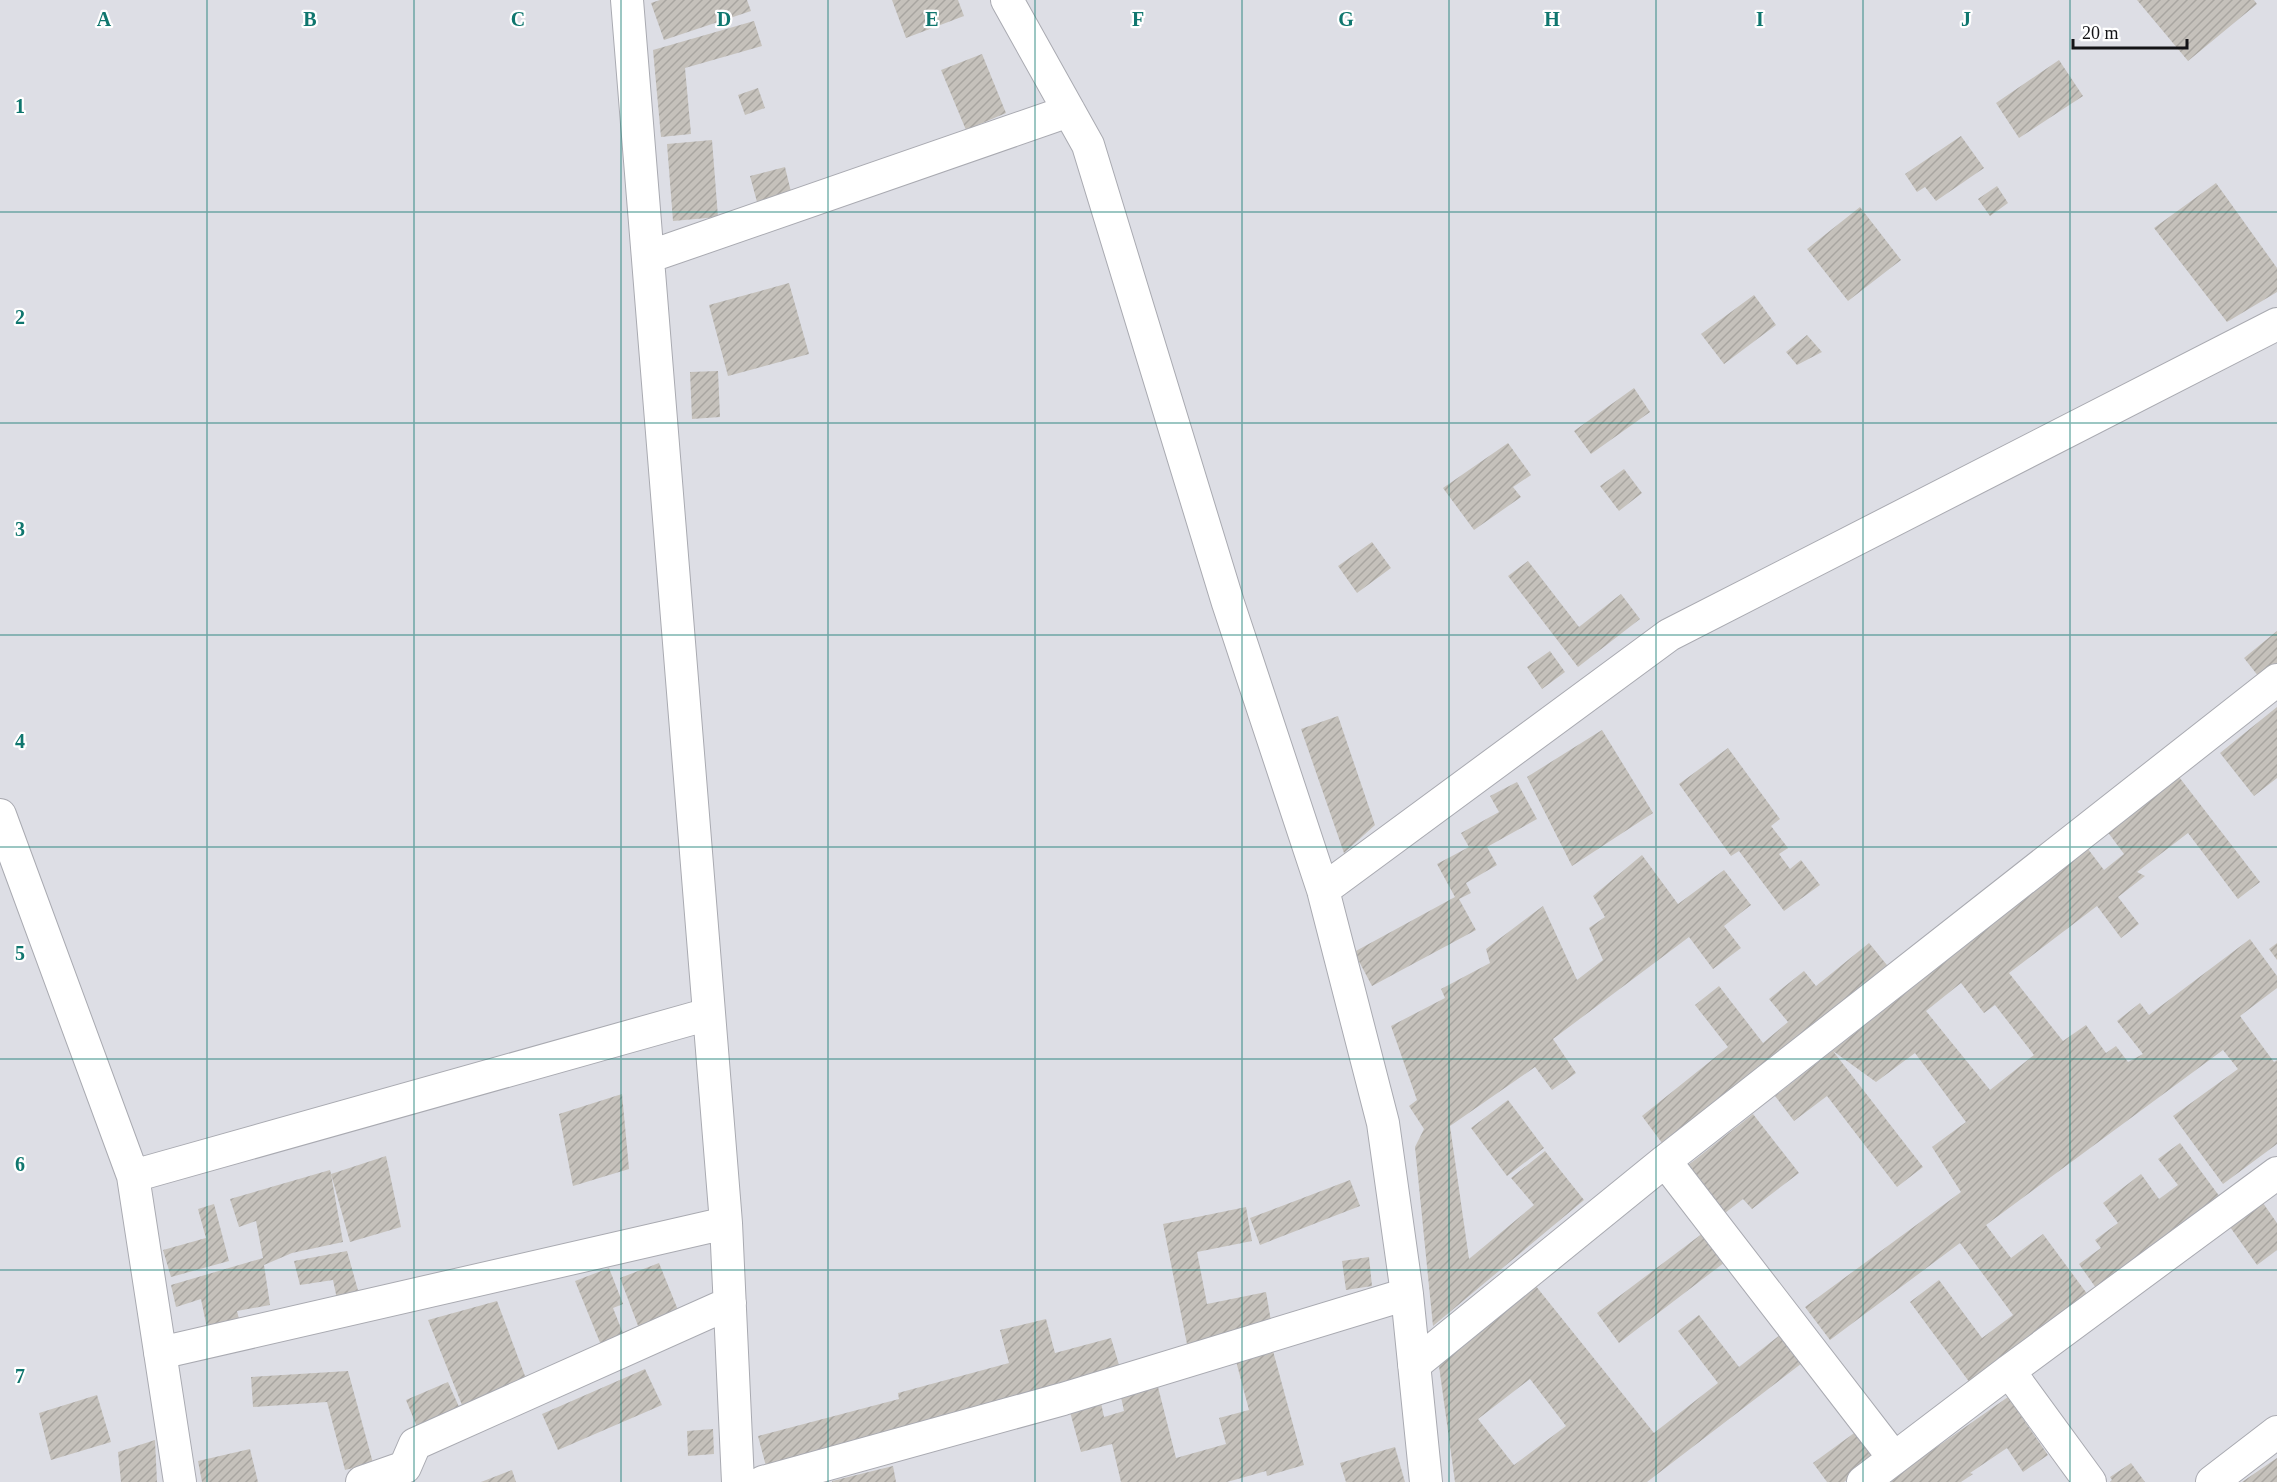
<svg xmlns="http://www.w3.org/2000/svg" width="2277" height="1482" font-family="'Times New Roman',serif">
	<defs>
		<pattern id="building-hatch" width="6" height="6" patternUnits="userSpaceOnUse" patternTransform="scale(1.5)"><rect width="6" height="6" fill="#c5c1bb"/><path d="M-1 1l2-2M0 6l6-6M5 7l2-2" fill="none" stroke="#a8a5a0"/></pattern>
	</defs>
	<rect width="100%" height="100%" fill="#dddee5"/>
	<path fill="url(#building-hatch)" fill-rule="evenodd" d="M 660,0 L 747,0 L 751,11 L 664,40 L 651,3 Z
		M 892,0 L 958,0 L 964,16 L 906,38 Z
		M 2137,0 L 2254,0 L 2257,4 L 2188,61 Z
		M 754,21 L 762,46 L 685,68 L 691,134 L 661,137 L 653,50 Z
		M 982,54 L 1006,113 L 966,130 L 941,70 Z
		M 2059,60 L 2083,96 L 2019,138 L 1996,103 Z
		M 758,88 L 765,108 L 745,115 L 738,95 Z
		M 1961,136 L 1984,168 L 1936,201 L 1925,187 L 1917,192 L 1905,174 Z
		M 712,140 L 718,217 L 673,221 L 667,144 Z
		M 785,167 L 791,192 L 757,202 L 750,176 Z
		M 2216,183 L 2277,268 L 2277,292 L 2227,322 L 2154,228 Z
		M 1997,186 L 2008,203 L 1990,216 L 1978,199 Z
		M 1860,207 L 1901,260 L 1848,301 L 1807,249 Z
		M 789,283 L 809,354 L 728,376 L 709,305 Z
		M 1754,295 L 1776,325 L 1724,364 L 1701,334 Z
		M 1807,335 L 1822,352 L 1797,365 L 1786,352 Z
		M 718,371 L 720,417 L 692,419 L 690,372 Z
		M 1634,388 L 1650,412 L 1591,454 L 1574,431 Z
		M 1508,443 L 1531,475 L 1513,487 L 1521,497 L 1474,530 L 1443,488 Z
		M 1624,469 L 1642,493 L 1619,511 L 1600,486 Z
		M 1372,542 L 1391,568 L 1357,593 L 1338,566 Z
		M 1528,561 L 1579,627 L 1621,594 L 1640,619 L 1578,667 L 1508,576 Z
		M 2277,631 L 2277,663 L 2259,677 L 2244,658 Z
		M 1550,651 L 1565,672 L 1542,689 L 1527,667 Z
		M 2277,707 L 2277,778 L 2254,796 L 2220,753 Z
		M 1338,716 L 1375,825 L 1344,853 L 1301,729 Z
		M 1602,730 L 1653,813 L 1572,866 L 1527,777 Z
		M 1728,748 L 1780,819 L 1771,826 L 1788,848 L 1779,854 L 1790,869 L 1801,860 L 1820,885 L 1784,911 L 1739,851 L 1731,856 L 1679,784 Z
		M 2176,773 L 2260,882 L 2238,899 L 2188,833 L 2137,872 L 2145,876 L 2118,897 L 2139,924 L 2121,938 L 2097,906 L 2009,973 L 2063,1041 L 2086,1025 L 2106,1053 L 2116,1046 L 2128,1062 L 2143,1054 L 2117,1021 L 2140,1003 L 2149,1015 L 2250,939 L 2277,976 L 2277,988 L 2240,1016 L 2274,1062 L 2277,1060 L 2277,1144 L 2223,1184 L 2173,1116 L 2238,1069 L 2223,1050 L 1986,1225 L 2011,1258 L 2043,1234 L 2088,1295 L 1970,1383 L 1910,1302 L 1939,1280 L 1982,1338 L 2013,1315 L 1960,1243 L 1830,1340 L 1805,1307 L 1961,1192 L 1932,1147 L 1966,1122 L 1915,1053 L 1876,1082 L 1833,1051 L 1923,1167 L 1897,1187 L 1827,1096 L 1794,1121 L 1775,1096 L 2088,849 L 2104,870 L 2124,854 L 2104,827 ZM 1961,983 L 1984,1013 L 1995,1005 L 2034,1055 L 1990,1090 L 1926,1011 Z
		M 1517,782 L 1537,819 L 1487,847 L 1497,865 L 1466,883 L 1471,893 L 1459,899 L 1476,930 L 1372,986 L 1354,952 L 1455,897 L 1437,864 L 1469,847 L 1461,833 L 1499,812 L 1490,796 Z
		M 1642,855 L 1678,904 L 1724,870 L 1751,905 L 1724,926 L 1741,948 L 1713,969 L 1689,937 L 1553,1039 L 1576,1073 L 1552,1090 L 1535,1067 L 1450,1126 L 1469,1259 L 1534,1205 L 1511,1178 L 1545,1151 L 1584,1200 L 1433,1326 L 1415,1147 L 1424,1129 L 1409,1106 L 1417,1100 L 1391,1026 L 1445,998 L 1441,989 L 1490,963 L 1486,949 L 1543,906 L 1577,980 L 1603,960 L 1589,928 L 1605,917 L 1593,896 Z
		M 1869,943 L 1891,970 L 1665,1147 L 1642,1116 L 1728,1047 L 1695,1005 L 1719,986 L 1763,1043 L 1788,1022 L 1769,999 L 1804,971 L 1816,986 Z
		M 2277,943 L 2277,960 L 2269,949 Z
		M 622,1094 L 629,1169 L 573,1186 L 559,1114 Z
		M 1508,1100 L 1544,1148 L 1507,1176 L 1471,1128 Z
		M 1753,1114 L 1799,1173 L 1752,1209 L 1743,1199 L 1725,1213 L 1687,1166 Z
		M 2180,1143 L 2220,1197 L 2096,1288 L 2079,1264 L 2101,1248 L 2095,1240 L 2118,1223 L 2103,1203 L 2141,1174 L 2159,1199 L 2178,1185 L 2158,1159 Z
		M 386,1156 L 401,1227 L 350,1242 L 331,1174 L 343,1242 L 292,1253 L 264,1265 L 270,1305 L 237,1311 L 241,1327 L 208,1333 L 201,1299 L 176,1307 L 171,1285 L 263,1258 L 256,1221 L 239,1227 L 230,1199 L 330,1170 L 331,1174 Z
		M 1350,1180 L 1360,1206 L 1260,1245 L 1250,1218 Z
		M 2263,1203 L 2277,1223 L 2277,1250 L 2257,1265 L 2230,1227 Z
		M 214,1204 L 229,1261 L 171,1277 L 163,1250 L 206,1238 L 198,1209 Z
		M 1246,1207 L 1252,1241 L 1197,1252 L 1207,1304 L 1266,1292 L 1272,1327 L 1187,1344 L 1163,1224 Z
		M 1707,1230 L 1729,1259 L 1619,1343 L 1597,1313 Z
		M 347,1251 L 359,1294 L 337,1299 L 333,1280 L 300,1285 L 294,1261 Z
		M 1369,1257 L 1372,1286 L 1346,1290 L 1342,1261 Z
		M 659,1263 L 680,1315 L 640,1331 L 620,1278 Z
		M 609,1268 L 623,1304 L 613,1308 L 624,1336 L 601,1345 L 575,1281 Z
		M 1535,1285 L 1654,1433 L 1718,1383 L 1678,1331 L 1699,1315 L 1739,1367 L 1784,1332 L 1806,1360 L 1647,1482 L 1455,1482 L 1438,1359 ZM 1530,1379 L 1566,1426 L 1514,1465 L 1478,1419 Z
		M 497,1301 L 528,1384 L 464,1410 L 428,1320 Z
		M 1046,1319 L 1055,1353 L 1111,1338 L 1122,1375 L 767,1470 L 758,1436 L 899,1399 L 898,1393 L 1009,1363 L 1000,1330 Z
		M 1273,1351 L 1304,1465 L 1267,1476 L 1266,1471 L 1227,1482 L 1121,1482 L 1112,1444 L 1081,1452 L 1070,1412 L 1101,1403 L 1104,1417 L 1124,1411 L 1121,1397 L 1158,1387 L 1176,1458 L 1226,1444 L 1219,1418 L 1249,1410 L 1236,1361 Z
		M 645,1369 L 662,1405 L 558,1450 L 542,1414 Z
		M 348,1371 L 373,1463 L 345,1470 L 327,1402 L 253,1407 L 251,1377 Z
		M 448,1382 L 460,1409 L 417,1427 L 406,1400 Z
		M 97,1395 L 111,1442 L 51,1460 L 39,1413 Z
		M 2008,1397 L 2048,1455 L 2023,1472 L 2007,1448 L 1970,1473 L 1973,1474 L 1961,1482 L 1887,1482 Z
		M 713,1429 L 714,1454 L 688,1456 L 687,1431 Z
		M 1857,1431 L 1876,1459 L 1844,1482 L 1827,1482 L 1813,1463 Z
		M 155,1440 L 157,1482 L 121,1482 L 118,1452 Z
		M 1395,1447 L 1405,1482 L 1346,1482 L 1340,1463 Z
		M 250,1449 L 258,1482 L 202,1482 L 198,1461 Z
		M 2277,1458 L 2277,1482 L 2242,1482 Z
		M 2131,1463 L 2145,1482 L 2110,1482 L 2112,1480 L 2110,1477 Z
		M 893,1466 L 896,1482 L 832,1482 L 832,1481 Z
		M 512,1470 L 516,1482 L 481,1482 Z"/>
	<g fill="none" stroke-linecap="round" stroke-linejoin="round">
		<defs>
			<path id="street" d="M 627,0 L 726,1223 L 738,1482
				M 1007,0 L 1088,145 L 1228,603 L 1323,890 L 1383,1123 L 1407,1294 L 1426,1482
				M 648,257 L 1069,111
				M 0,815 L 133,1176 L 180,1482
				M 1323,890 L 1669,635 L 2277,324
				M 1665,1161 L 2277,680
				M 133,1176 L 709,1014
				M 160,1353 L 726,1223
				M 1414,1365 L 1665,1161 L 1894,1458
				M 2009,1371 L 2090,1482
				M 362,1482 L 405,1467 L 415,1444 L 730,1303
				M 763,1482 L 1063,1399 L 1407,1294
				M 1863,1482 L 2009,1371 L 2277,1173
				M 2212,1482 L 2277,1432"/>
		</defs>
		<use href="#street" stroke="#a9aab1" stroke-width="34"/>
		<use href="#street" stroke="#fff" stroke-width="32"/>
	</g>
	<path fill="none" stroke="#0f766e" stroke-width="1.5" stroke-opacity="0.55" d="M 207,0 L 207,1482M 414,0 L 414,1482M 621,0 L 621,1482M 828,0 L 828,1482M 1035,0 L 1035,1482M 1242,0 L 1242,1482M 1449,0 L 1449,1482M 1656,0 L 1656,1482M 1863,0 L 1863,1482M 2070,0 L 2070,1482M 0,212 L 2277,212M 0,423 L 2277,423M 0,635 L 2277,635M 0,847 L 2277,847M 0,1059 L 2277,1059M 0,1270 L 2277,1270"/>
	<g font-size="20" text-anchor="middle" font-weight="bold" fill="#0f766e" stroke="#fff" stroke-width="4.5" stroke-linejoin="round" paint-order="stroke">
		<text x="104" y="26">A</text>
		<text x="310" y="26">B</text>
		<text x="518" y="26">C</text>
		<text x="724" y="26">D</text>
		<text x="932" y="26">E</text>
		<text x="1138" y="26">F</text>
		<text x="1346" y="26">G</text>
		<text x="1552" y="26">H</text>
		<text x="1760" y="26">I</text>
		<text x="1966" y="26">J</text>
		<text x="20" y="113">1</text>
		<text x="20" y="324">2</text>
		<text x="20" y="536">3</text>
		<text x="20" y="748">4</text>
		<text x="20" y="960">5</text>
		<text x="20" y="1171">6</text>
		<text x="20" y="1383">7</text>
	</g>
	<path d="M2073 39v9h114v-9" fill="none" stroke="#131316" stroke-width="3"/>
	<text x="2082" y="39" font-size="18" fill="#131316" stroke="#ffffff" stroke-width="4.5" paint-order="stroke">20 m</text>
</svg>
